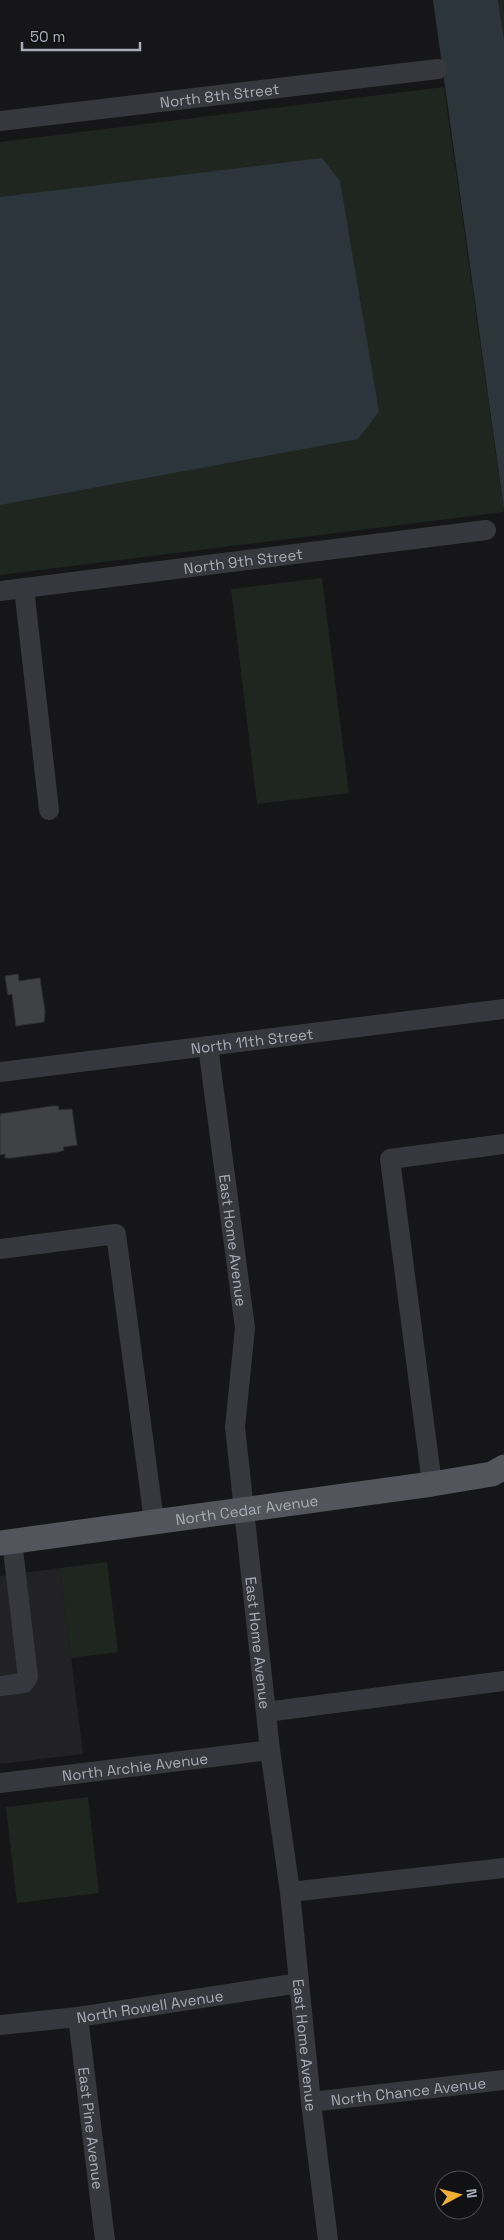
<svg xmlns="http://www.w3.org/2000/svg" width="504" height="2240" font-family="'Space Grotesk',sans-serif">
	<rect width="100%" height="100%" fill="#161618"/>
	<path fill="#222225" d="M 60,1568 L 83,1754 L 0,1764 L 0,1576 Z"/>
	<path fill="#1e261f" d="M 498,0 L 504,0 L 504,40 Z
		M 444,87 L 504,512 L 0,575 L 0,142 Z
		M 322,578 L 349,793 L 257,804 L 231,589 Z
		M 107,1562 L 118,1652 L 71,1658 L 60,1568 Z
		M 88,1797 L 99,1893 L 17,1903 L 6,1807 Z"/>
	<path fill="#2c353c" d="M 433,0 L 498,0 L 504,40 L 504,510 Z
		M 322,158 L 340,181 L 379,412 L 358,439 L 0,505 L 0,197 Z"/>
	<path fill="#404145" stroke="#303034" d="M 18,974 L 19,981 L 40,978 L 45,1012 L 44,1022 L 16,1026 L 12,994 L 8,995 L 5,976 Z
		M 52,1106 L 58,1106 L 59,1110 L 72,1109 L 77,1145 L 63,1147 L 64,1150 L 58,1152 L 11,1158 L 5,1158 L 5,1154 L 0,1155 L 0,1114 Z"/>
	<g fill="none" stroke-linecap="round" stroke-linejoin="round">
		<g stroke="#37383d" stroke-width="20">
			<path id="s1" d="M 0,121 L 438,69"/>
			<path d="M 24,588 L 49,810"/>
			<path id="s2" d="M 0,591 L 486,530"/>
			<path id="s3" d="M 208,1046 L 245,1328 L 235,1427 L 270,1750 L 290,1892 L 311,2102 L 328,2240"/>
			<path id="s4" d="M 0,1072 L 504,1009"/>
			<path d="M 0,1249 L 116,1234 L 154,1521"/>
			<path d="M 432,1484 L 390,1159 L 504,1144"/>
			<path d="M 0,1686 L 24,1683 L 28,1677 L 12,1541"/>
			<path d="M 266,1712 L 504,1681"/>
			<path id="s5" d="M 0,1783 L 270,1750"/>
			<path d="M 290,1892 L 504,1868"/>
			<path id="s6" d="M 78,2017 L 105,2240"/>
			<path id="s7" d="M 0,2025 L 78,2017 L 299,1983"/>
			<path id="s8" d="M 311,2102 L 504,2080"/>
		</g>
		<path stroke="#53555c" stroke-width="25" id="s9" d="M 0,1543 L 432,1484 L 492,1474 L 504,1467"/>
	</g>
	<g text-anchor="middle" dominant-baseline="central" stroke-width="4" stroke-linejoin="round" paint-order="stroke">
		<g font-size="15" fill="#a8adb8" stroke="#111113">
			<text stroke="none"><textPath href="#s1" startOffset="221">North 8th Street</textPath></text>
			<text stroke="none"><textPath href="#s2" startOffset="245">North 9th Street</textPath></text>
			<text stroke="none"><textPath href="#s4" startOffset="254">North 11th Street</textPath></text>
			<text stroke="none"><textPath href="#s3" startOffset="196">East Home Avenue</textPath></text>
			<text stroke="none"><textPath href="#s9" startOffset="249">North Cedar Avenue</textPath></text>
			<text stroke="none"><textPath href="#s3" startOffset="601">East Home Avenue</textPath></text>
			<text stroke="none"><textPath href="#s5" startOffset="136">North Archie Avenue</textPath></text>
			<text stroke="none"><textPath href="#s7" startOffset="151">North Rowell Avenue</textPath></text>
			<text stroke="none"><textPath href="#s3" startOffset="1006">East Home Avenue</textPath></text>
			<text stroke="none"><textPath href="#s8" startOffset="98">North Chance Avenue</textPath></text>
			<text stroke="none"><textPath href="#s6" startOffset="112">East Pine Avenue</textPath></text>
		</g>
	</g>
	<g transform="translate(459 2195) rotate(83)"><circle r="24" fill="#111113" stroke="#4d4f55"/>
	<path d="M0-4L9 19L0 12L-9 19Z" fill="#f2b134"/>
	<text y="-8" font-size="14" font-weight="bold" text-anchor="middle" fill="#a8adb8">N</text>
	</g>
	<path d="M22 42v8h118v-8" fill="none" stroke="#a8adb8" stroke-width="2.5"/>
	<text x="30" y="42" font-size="15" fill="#a8adb8" stroke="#111113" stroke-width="4" paint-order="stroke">50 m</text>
</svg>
